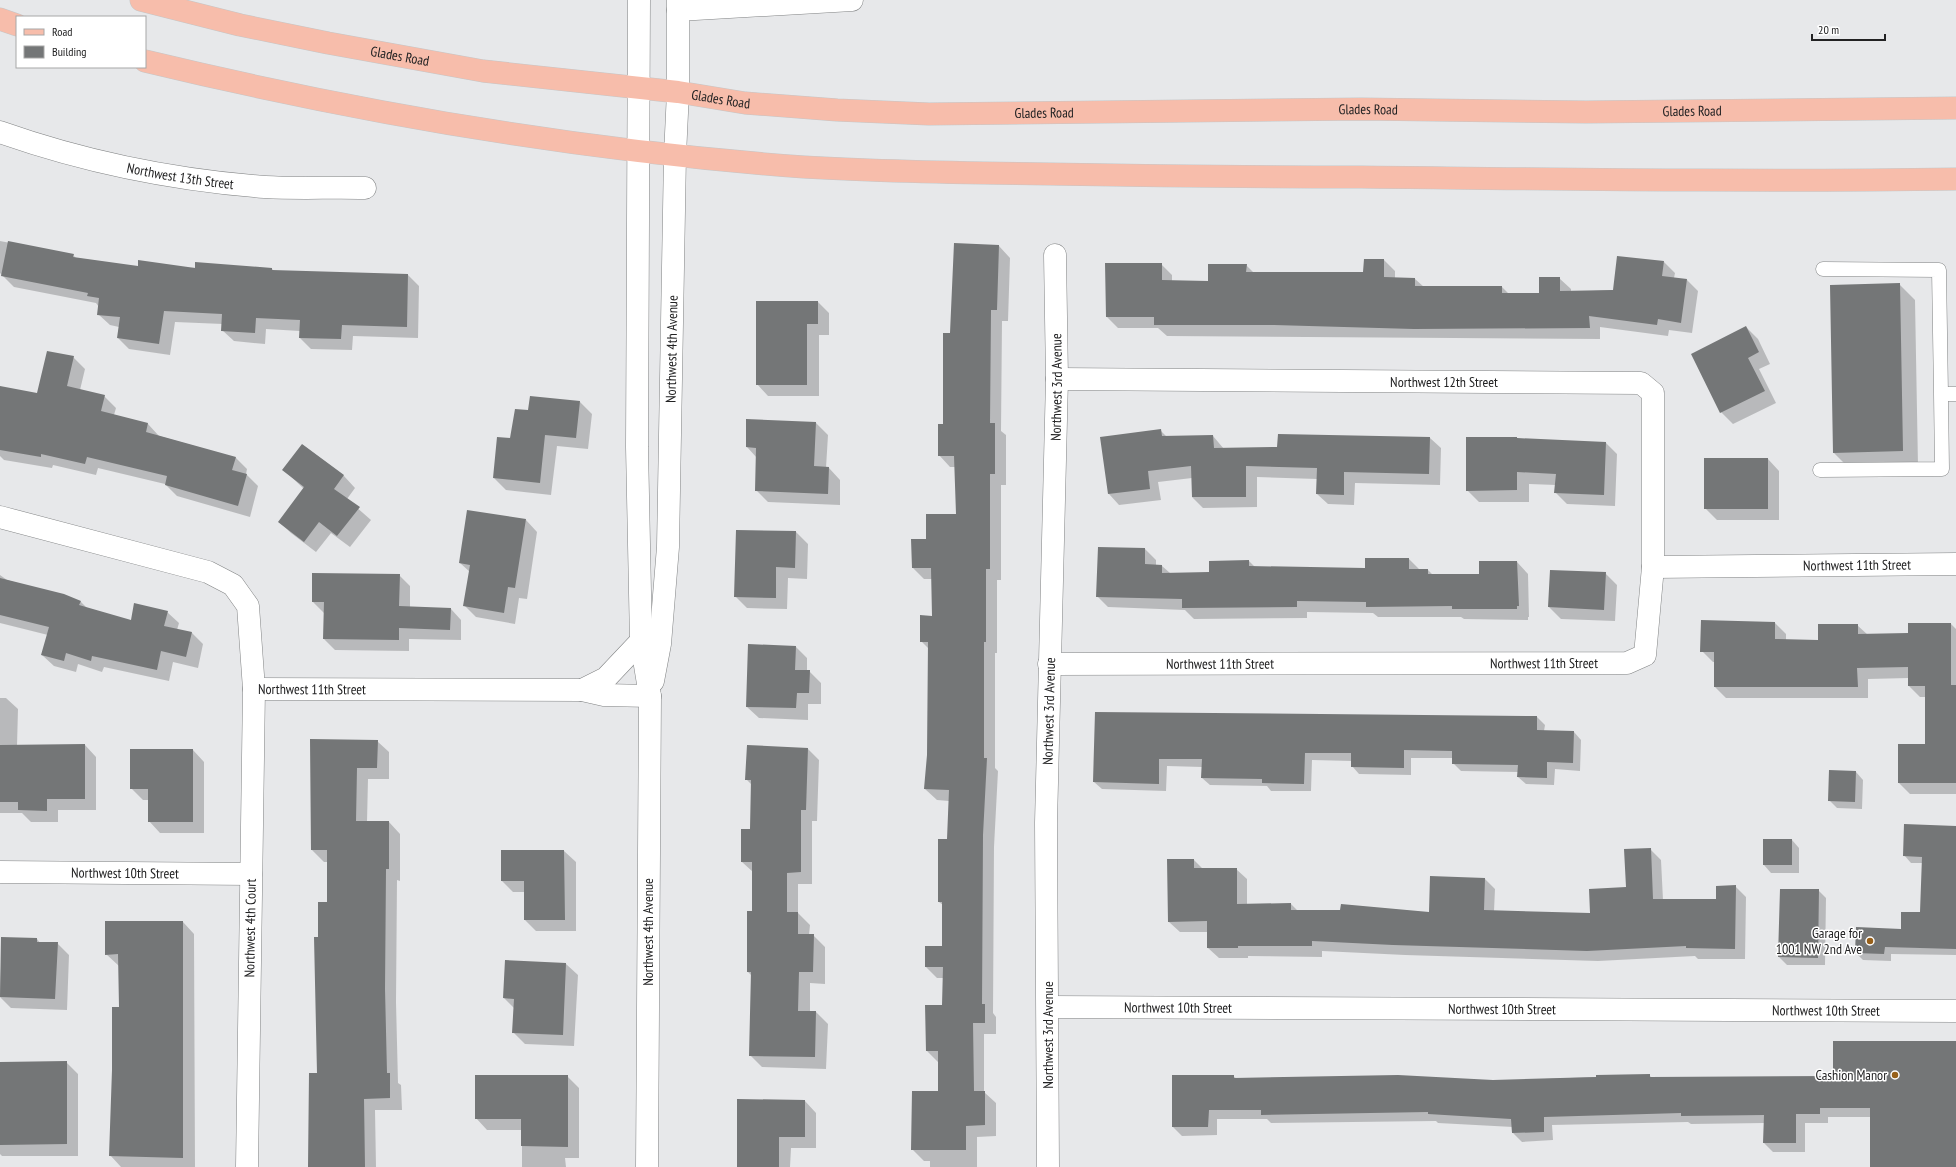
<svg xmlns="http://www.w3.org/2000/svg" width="1956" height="1167" font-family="'PT Sans Narrow',sans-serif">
	<rect width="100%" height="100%" fill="#e7e8ea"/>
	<path fill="#0003" d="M 0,241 L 73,255 L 76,258 L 139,267 L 272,269 L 274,271 L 408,275 L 419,286 L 418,338 L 353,336 L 352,350 L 311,349 L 300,338 L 300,331 L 266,329 L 265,344 L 234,341 L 222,330 L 223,324 L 175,322 L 170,355 L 129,349 L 118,338 L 119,327 L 110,325 L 98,314 L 99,307 L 96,303 L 14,287 L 0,273 Z
		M 955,244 L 999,246 L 1010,258 L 1008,321 L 1002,321 L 1001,431 L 1006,435 L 1006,485 L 1001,485 L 1001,580 L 997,580 L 997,653 L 995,653 L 995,768 L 998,771 L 994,847 L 993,1013 L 996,1017 L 996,1034 L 984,1034 L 984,1092 L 996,1103 L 996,1136 L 977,1137 L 977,1167 L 930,1167 L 930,1161 L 924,1161 L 912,1149 L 939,1092 L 939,1063 L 927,1051 L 943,1006 L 944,978 L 937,978 L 926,967 L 943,948 L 943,905 L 939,902 L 948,840 L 949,801 L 937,800 L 925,789 L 928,756 L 929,649 L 921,641 L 933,617 L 933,579 L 924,579 L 913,568 L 927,540 L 957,515 L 955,467 L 950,467 L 939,455 L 944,424 L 951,334 Z
		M 1384,260 L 1395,271 L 1395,278 L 1415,279 L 1424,287 L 1502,287 L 1509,294 L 1540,294 L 1559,278 L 1571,289 L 1571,292 L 1614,290 L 1664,262 L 1675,273 L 1674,278 L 1687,280 L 1698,291 L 1692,333 L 1669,330 L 1668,336 L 1600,327 L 1600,339 L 1167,336 L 1158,328 L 1118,328 L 1107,317 L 1161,264 L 1172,275 L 1172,281 L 1209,282 L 1246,265 L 1254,273 L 1364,273 Z
		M 1899,284 L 1915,300 L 1918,466 L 1849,468 L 1834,453 Z
		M 818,302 L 829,313 L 829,335 L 819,335 L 819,396 L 768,396 L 757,384 Z
		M 1746,327 L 1758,339 L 1770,364 L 1759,369 L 1776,403 L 1733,424 L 1721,412 Z
		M 73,357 L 85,369 L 80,390 L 104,396 L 116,408 L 114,415 L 148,424 L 159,436 L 236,458 L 247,469 L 246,474 L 258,486 L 250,517 L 177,496 L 165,484 L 98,468 L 96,475 L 53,465 L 52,468 L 4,460 L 0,456 L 0,387 L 38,394 Z
		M 580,402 L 592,414 L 588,449 L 557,446 L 551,495 L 506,490 L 494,478 L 498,438 L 511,439 L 529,411 Z
		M 747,420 L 816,423 L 828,435 L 826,468 L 829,468 L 840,480 L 840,505 L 768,502 L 756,490 L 757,458 L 747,447 Z
		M 1160,430 L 1167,437 L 1213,436 L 1224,449 L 1278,448 L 1279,435 L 1430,438 L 1441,448 L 1440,485 L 1355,483 L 1354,505 L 1328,504 L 1317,494 L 1317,479 L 1257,477 L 1257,507 L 1203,508 L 1192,497 L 1192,478 L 1158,482 L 1161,500 L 1119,505 L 1109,494 L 1101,438 Z
		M 1518,439 L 1606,443 L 1617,454 L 1615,506 L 1567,504 L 1555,492 L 1556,485 L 1529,484 L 1529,502 L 1479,502 L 1467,490 Z
		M 303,445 L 344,476 L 355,488 L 347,499 L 371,520 L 350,547 L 331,533 L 316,552 L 291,533 L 279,522 L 304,489 L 284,470 Z
		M 1768,459 L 1779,471 L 1779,520 L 1717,520 L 1705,508 Z
		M 526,520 L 537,532 L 527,599 L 519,598 L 515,624 L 476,617 L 465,606 L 470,572 L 460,563 Z
		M 737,531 L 796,532 L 808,544 L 807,579 L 788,578 L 787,609 L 747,608 L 735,596 Z
		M 1145,549 L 1156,560 L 1156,565 L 1162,566 L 1170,573 L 1210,573 L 1210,562 L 1249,561 L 1255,567 L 1366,569 L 1409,559 L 1420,570 L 1428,570 L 1433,575 L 1480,575 L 1517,562 L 1528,574 L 1529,617 L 1528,617 L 1528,620 L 1464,619 L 1461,617 L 1378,617 L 1373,613 L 1307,612 L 1307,618 L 1194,619 L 1185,610 L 1108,607 L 1097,596 Z
		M 1551,571 L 1605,573 L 1617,585 L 1615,621 L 1561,619 L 1549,607 Z
		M 0,575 L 7,580 L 81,602 L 87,608 L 131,621 L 167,612 L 179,623 L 177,630 L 192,633 L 203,644 L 198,668 L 173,662 L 169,681 L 104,667 L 102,672 L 78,664 L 76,672 L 54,666 L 42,655 L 48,635 L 0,623 Z
		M 399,575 L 410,586 L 410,607 L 451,609 L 461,620 L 461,640 L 409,639 L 409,651 L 335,650 L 324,639 L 324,613 L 313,602 Z
		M 1775,623 L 1786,634 L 1786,640 L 1819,641 L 1857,625 L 1868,635 L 1909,634 L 1951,624 L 1956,629 L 1956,794 L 1910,794 L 1899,783 L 1926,745 L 1926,697 L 1920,697 L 1909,686 L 1909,678 L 1868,679 L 1868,698 L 1726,698 L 1715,687 L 1715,662 L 1713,662 L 1702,651 Z
		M 796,647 L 807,658 L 807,671 L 809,671 L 821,683 L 821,704 L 808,704 L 808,720 L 759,718 L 747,707 Z
		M 0,698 L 6,698 L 18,709 L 17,746 L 85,745 L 96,757 L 96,810 L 58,810 L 58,822 L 31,822 L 22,813 L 0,813 Z
		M 1096,713 L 1537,717 L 1545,725 L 1544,731 L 1574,732 L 1581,740 L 1580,771 L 1555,769 L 1554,785 L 1526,784 L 1518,777 L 1518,772 L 1461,771 L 1453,763 L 1453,758 L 1411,758 L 1411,775 L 1359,774 L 1352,766 L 1352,761 L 1312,760 L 1311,791 L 1271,791 L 1267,786 L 1210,785 L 1202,778 L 1202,767 L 1167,766 L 1166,791 L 1102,789 L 1094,782 Z
		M 311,740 L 377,741 L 389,752 L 389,779 L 368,779 L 367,822 L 389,822 L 400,834 L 400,881 L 397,880 L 396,1002 L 398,1083 L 401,1085 L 402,1110 L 375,1110 L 376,1167 L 309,1167 L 318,1074 L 315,938 L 319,938 L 328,903 L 328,862 L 324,862 L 312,850 Z
		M 808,749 L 819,760 L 817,821 L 812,821 L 812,884 L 798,884 L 798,913 L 810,925 L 809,935 L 813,935 L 825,947 L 825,984 L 810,983 L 810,1012 L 816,1012 L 828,1024 L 826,1069 L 762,1067 L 750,1055 L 752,976 L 748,972 L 753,912 L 753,872 L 742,862 L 751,830 L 752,785 L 746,779 Z
		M 193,750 L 204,762 L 204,833 L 160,833 L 149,821 L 149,800 L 143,800 L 131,788 Z
		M 1856,772 L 1863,780 L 1862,809 L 1837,808 L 1829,800 Z
		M 1956,827 L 1956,955 L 1891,954 L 1891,961 L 1863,960 L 1856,953 L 1856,928 L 1902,930 L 1921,913 L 1923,863 L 1911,863 L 1904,855 Z
		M 1792,840 L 1799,848 L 1799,873 L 1771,873 L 1764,865 Z
		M 1650,849 L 1661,860 L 1663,900 L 1717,900 L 1735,886 L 1746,897 L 1745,959 L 1698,959 L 1695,956 L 1598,961 L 1405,955 L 1322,951 L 1322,957 L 1248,956 L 1248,958 L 1219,958 L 1208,948 L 1208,932 L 1180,932 L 1169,922 L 1194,860 L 1203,869 L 1236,869 L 1247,879 L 1247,905 L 1291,904 L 1298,911 L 1430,913 L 1485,879 L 1495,889 L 1494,911 L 1591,914 L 1627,888 Z
		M 564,851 L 576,862 L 576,931 L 536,931 L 525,920 L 525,892 L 513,892 L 502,881 Z
		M 1818,890 L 1826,898 L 1825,965 L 1787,965 L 1779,957 Z
		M 183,922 L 194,934 L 195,1167 L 121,1167 L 110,1155 L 120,1008 L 119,966 L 106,954 Z
		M 2,938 L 37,939 L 40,943 L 57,943 L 69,955 L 67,1010 L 11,1008 L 0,997 Z
		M 506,961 L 566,964 L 578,975 L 574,1046 L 525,1044 L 513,1032 L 514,1008 L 504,998 Z
		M 1956,1042 L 1956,1167 L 1871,1167 L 1871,1117 L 1828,1117 L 1828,1123 L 1805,1123 L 1805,1152 L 1773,1152 L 1764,1143 L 1765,1123 L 1691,1124 L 1688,1122 L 1552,1125 L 1553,1140 L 1522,1142 L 1513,1133 L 1513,1127 L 1438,1123 L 1436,1121 L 1271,1123 L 1267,1119 L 1217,1119 L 1217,1135 L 1182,1136 L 1173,1127 L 1233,1076 L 1237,1079 L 1493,1081 L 1649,1075 L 1652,1078 L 1834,1077 Z
		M 66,1062 L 78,1074 L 78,1156 L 2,1156 L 0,1154 L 0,1063 Z
		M 567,1076 L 579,1088 L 579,1158 L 565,1158 L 566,1167 L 522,1167 L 522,1130 L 487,1130 L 476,1118 Z
		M 805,1101 L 816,1113 L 816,1148 L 791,1148 L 790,1167 L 738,1167 Z"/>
	<path fill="#747677" d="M 8,241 L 74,254 L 73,257 L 138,266 L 138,260 L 195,268 L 195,262 L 272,268 L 272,270 L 408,274 L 407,327 L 342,325 L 341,339 L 299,338 L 300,320 L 256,318 L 255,333 L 221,331 L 222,314 L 164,311 L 159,344 L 117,338 L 120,317 L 97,315 L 99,298 L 87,296 L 88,293 L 1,276 Z
		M 954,243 L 999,245 L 997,310 L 991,310 L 990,423 L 995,423 L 995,474 L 990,474 L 990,569 L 986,569 L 986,642 L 984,642 L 984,758 L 987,758 L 983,835 L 982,1004 L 985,1004 L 985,1023 L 973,1023 L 974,1091 L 985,1091 L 985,1125 L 966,1126 L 966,1150 L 911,1150 L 912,1091 L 938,1091 L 938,1051 L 926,1051 L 925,1005 L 942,1005 L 943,967 L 925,967 L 925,946 L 942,946 L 942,902 L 938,902 L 938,839 L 947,839 L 949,790 L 924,789 L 927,755 L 928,642 L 920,642 L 920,615 L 932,616 L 931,568 L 912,568 L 911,539 L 926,539 L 926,514 L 956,514 L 954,456 L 938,456 L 938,424 L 943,424 L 943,333 L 950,333 Z
		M 1617,256 L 1664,261 L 1662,276 L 1687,279 L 1681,323 L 1658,319 L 1657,325 L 1589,316 L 1590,328 L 1414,329 L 1274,325 L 1154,325 L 1154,317 L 1106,317 L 1105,263 L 1162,263 L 1162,280 L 1208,281 L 1208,264 L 1247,264 L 1246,272 L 1363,272 L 1364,259 L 1384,259 L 1384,277 L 1415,278 L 1415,286 L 1502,286 L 1502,293 L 1539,293 L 1539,277 L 1560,277 L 1560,291 L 1613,290 Z
		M 1900,283 L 1903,451 L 1833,453 L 1830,285 Z
		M 756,301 L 818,301 L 818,324 L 807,324 L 807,385 L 756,385 Z
		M 1746,326 L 1759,352 L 1748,358 L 1765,391 L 1720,413 L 1691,354 Z
		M 47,351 L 74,356 L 67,386 L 105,395 L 101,411 L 148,423 L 146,432 L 236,457 L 232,470 L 247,474 L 238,506 L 165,485 L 167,476 L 87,457 L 85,464 L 41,454 L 41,457 L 0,450 L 0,386 L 37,393 Z
		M 530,396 L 580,401 L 576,438 L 545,435 L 540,483 L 493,478 L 497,437 L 510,438 L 515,409 L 528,410 Z
		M 746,419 L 816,422 L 814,466 L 829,467 L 828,494 L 755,491 L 756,448 L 746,447 Z
		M 1161,429 L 1162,436 L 1213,435 L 1214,448 L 1277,447 L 1278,434 L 1430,437 L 1429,474 L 1344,472 L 1344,495 L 1316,494 L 1317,468 L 1246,466 L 1246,497 L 1192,497 L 1191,466 L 1148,471 L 1150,489 L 1108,494 L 1100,437 Z
		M 1466,437 L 1517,437 L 1517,438 L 1606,442 L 1604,495 L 1554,493 L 1556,474 L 1517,472 L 1517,490 L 1466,491 Z
		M 302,444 L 344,475 L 334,489 L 360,507 L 337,536 L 319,522 L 304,542 L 278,522 L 304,487 L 282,470 Z
		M 1704,458 L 1768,458 L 1768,509 L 1704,509 Z
		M 467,510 L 526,519 L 515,588 L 508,587 L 504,613 L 463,606 L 470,565 L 459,563 Z
		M 736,530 L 796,531 L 795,568 L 776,567 L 776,598 L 734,597 Z
		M 1098,547 L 1145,548 L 1145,564 L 1162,565 L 1162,573 L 1209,572 L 1209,561 L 1249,560 L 1249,566 L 1365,568 L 1365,558 L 1409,558 L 1409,569 L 1428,569 L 1428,574 L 1479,574 L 1479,561 L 1517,561 L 1519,606 L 1517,606 L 1517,609 L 1452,609 L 1452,606 L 1366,607 L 1366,602 L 1297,601 L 1297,607 L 1182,608 L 1182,599 L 1096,597 Z
		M 1550,570 L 1606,572 L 1604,610 L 1548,607 Z
		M 312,573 L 400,574 L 399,606 L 451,608 L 450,630 L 399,628 L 399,640 L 323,639 L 324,602 L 312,602 Z
		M 0,578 L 64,594 L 81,601 L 79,605 L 131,620 L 134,603 L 168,611 L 164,626 L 192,632 L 186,657 L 161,651 L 157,670 L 92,656 L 91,661 L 66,653 L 64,661 L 41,655 L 49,627 L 0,615 Z
		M 1701,620 L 1775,622 L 1775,639 L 1818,640 L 1818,624 L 1858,624 L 1858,634 L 1908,633 L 1908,623 L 1951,623 L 1951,685 L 1956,685 L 1956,783 L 1898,783 L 1898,744 L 1925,744 L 1925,686 L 1908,686 L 1908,667 L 1857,668 L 1858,687 L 1714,687 L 1714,652 L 1700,652 Z
		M 748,644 L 796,646 L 795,670 L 810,670 L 809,693 L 797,693 L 796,708 L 746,707 Z
		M 1095,712 L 1537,716 L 1537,730 L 1574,731 L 1573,763 L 1547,762 L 1547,778 L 1517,777 L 1518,765 L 1452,764 L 1452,751 L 1404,750 L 1404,768 L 1351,767 L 1351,753 L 1305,753 L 1304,784 L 1262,783 L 1262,779 L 1201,778 L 1202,759 L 1159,759 L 1159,784 L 1093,782 Z
		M 310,739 L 378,740 L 377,768 L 357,768 L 356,821 L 389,821 L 389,869 L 386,869 L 385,989 L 387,1073 L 390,1073 L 390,1098 L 364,1099 L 365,1167 L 308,1167 L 309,1073 L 317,1073 L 314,937 L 318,937 L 318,902 L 327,902 L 327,850 L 311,850 Z
		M 85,744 L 85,799 L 47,799 L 47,811 L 18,810 L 18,802 L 0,802 L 0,745 Z
		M 747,745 L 808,748 L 806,810 L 801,810 L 801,872 L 787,873 L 787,912 L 798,912 L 798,934 L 814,934 L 813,972 L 799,972 L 798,1011 L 816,1011 L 815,1057 L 749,1056 L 751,972 L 747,972 L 747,911 L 752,911 L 752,862 L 741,862 L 741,829 L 750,829 L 751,780 L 745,780 Z
		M 130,749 L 193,749 L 193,822 L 148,822 L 148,789 L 130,789 Z
		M 1829,770 L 1856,771 L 1855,802 L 1828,801 Z
		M 1904,824 L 1956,826 L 1956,949 L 1885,947 L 1884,954 L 1855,953 L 1856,927 L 1901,929 L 1901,912 L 1920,912 L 1922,857 L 1903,856 Z
		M 1763,839 L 1792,839 L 1792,865 L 1763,865 Z
		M 1651,848 L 1653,899 L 1716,899 L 1716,886 L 1736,885 L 1735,949 L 1686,948 L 1686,946 L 1587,951 L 1393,945 L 1312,941 L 1312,946 L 1238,946 L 1238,948 L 1207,948 L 1207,921 L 1168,922 L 1167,859 L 1194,859 L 1194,868 L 1237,868 L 1237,904 L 1291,903 L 1291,910 L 1340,910 L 1341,904 L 1429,912 L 1430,876 L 1485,878 L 1484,910 L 1590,913 L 1589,889 L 1626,887 L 1624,849 Z
		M 501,850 L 564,850 L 565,920 L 524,920 L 524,881 L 501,881 Z
		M 1780,889 L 1819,889 L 1818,958 L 1778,957 Z
		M 105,921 L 183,921 L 183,1158 L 109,1156 L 112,1070 L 112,1007 L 119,1007 L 118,954 L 105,955 Z
		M 1,937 L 37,938 L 37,942 L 58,942 L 55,999 L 0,997 Z
		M 505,960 L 566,963 L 563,1035 L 512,1033 L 514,999 L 503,998 Z
		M 1833,1041 L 1956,1041 L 1956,1167 L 1870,1167 L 1870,1108 L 1820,1108 L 1820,1114 L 1796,1114 L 1796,1143 L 1763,1143 L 1764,1115 L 1681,1116 L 1681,1113 L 1544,1117 L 1544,1132 L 1512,1133 L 1511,1119 L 1428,1114 L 1428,1112 L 1261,1115 L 1261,1110 L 1209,1110 L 1208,1127 L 1172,1127 L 1172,1075 L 1234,1075 L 1234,1078 L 1398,1075 L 1493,1080 L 1596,1077 L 1596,1075 L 1650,1074 L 1650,1077 L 1833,1076 Z
		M 67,1061 L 67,1144 L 0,1145 L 0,1062 Z
		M 475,1075 L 568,1075 L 568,1147 L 521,1146 L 521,1119 L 475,1119 Z
		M 737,1099 L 805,1100 L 805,1137 L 779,1137 L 779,1167 L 737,1167 Z"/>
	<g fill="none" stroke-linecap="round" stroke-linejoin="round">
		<defs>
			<path id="lane" d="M 1823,269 L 1939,270 L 1941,394 L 1956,394
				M 1820,470 L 1942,469 L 1941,394"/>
			<g id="street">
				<path d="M 678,10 L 852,0"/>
				<path id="s1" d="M 0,132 C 85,162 175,180 265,187 C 298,189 332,187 365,188"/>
				<path d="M 0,517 L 208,572 L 233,585 L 248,606 L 254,689 L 247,1167"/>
				<path id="s2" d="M 1653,567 L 1956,564"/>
				<path id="s3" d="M 1049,664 L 1627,663 L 1645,655 L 1653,567 L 1653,393 L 1641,383 L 1057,379"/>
				<path id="s4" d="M 254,689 L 582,690 L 604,695 L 650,696"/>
				<path d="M 582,690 L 606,678 L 641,641"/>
				<path id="s5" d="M 0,872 L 251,874"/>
				<path id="s6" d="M 1048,1007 L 1956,1011"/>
				<path id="s7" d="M 1048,1167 L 1046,823 L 1057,379 L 1055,255"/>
			</g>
			<g id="secondary">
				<path d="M 639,0 L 637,447 L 641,641 L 650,696 L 647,1167"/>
				<path id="s8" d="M 653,681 L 660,644 L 668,547 L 675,155 L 678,92 L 678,0"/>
			</g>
			<g id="primary">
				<path id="s9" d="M 141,0 L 240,25 L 328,43 L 483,71 L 678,92 L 745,103 L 837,110 L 929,114 L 1361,109 L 1586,112 L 1956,108"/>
				<path d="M 0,19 L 17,25"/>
				<path d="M 145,61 C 361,113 582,151 804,167 C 886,172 968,173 1050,174 C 1154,176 1258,177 1361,177 C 1560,179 1758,182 1956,179"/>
			</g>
		</defs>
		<use href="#lane" stroke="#818384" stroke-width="15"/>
		<use href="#street" stroke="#818384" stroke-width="23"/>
		<use href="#secondary" stroke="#818384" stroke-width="23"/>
		<use href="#primary" stroke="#c6c6c6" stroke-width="23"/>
		<use href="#lane" stroke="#fff" stroke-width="14"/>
		<use href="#street" stroke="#fff" stroke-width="22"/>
		<use href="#secondary" stroke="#fff" stroke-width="22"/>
		<use href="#primary" stroke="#f7bdab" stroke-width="22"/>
	</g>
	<g fill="#97601a" stroke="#fff" stroke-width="1.5">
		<circle cx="1870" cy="941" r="4"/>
		<circle cx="1895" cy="1075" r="4"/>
	</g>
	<g text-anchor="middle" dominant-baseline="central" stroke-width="3" stroke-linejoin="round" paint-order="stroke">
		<g font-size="14" fill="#222223" stroke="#fff">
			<text stroke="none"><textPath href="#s9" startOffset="265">Glades Road</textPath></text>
			<text stroke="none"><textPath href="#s9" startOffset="589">Glades Road</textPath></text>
			<text stroke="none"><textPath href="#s9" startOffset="1237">Glades Road</textPath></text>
			<text stroke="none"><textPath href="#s9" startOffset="1561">Glades Road</textPath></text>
			<text stroke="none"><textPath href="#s9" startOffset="913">Glades Road</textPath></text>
			<text stroke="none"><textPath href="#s1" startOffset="186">Northwest 13th Street</textPath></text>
			<text stroke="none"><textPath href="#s8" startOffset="333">Northwest 4th Avenue</textPath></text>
			<text x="1444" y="382">Northwest 12th Street</text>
			<text stroke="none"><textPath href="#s7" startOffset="780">Northwest 3rd Avenue</textPath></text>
			<text stroke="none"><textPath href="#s2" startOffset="204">Northwest 11th Street</textPath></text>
			<text stroke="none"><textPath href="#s3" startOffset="495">Northwest 11th Street</textPath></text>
			<text stroke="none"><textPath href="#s3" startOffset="171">Northwest 11th Street</textPath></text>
			<text stroke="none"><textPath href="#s4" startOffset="58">Northwest 11th Street</textPath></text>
			<text stroke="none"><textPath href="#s7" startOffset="456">Northwest 3rd Avenue</textPath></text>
			<text stroke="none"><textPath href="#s5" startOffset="125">Northwest 10th Street</textPath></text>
			<text transform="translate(250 928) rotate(-89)">Northwest 4th Court</text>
			<text transform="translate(648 932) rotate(-90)">Northwest 4th Avenue</text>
			<text stroke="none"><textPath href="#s6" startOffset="130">Northwest 10th Street</textPath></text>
			<text stroke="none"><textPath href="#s6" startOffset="454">Northwest 10th Street</textPath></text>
			<text stroke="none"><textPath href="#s6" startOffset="778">Northwest 10th Street</textPath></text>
			<text transform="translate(1048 1035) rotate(-90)">Northwest 3rd Avenue</text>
		</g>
		<g font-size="14" fill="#222223" stroke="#fff" text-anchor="end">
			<text x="1862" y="933">Garage for<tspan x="1862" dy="16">1001 NW 2nd Ave</tspan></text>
			<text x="1887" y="1075">Cashion Manor</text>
		</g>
	</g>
	<rect x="16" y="16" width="130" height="52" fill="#ffffff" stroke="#a7a7a7"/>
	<rect x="24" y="29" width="20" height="6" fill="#f7bdab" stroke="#a7a7a7"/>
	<text x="52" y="36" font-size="12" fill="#222223">Road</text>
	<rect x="24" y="46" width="20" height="12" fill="#747677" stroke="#a7a7a7"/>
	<text x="52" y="56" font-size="12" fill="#222223">Building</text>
	<path d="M1812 34v6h73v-6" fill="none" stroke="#222223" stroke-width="2"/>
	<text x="1818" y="34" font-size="12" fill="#222223" stroke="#ffffff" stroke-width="3" paint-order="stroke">20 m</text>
</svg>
